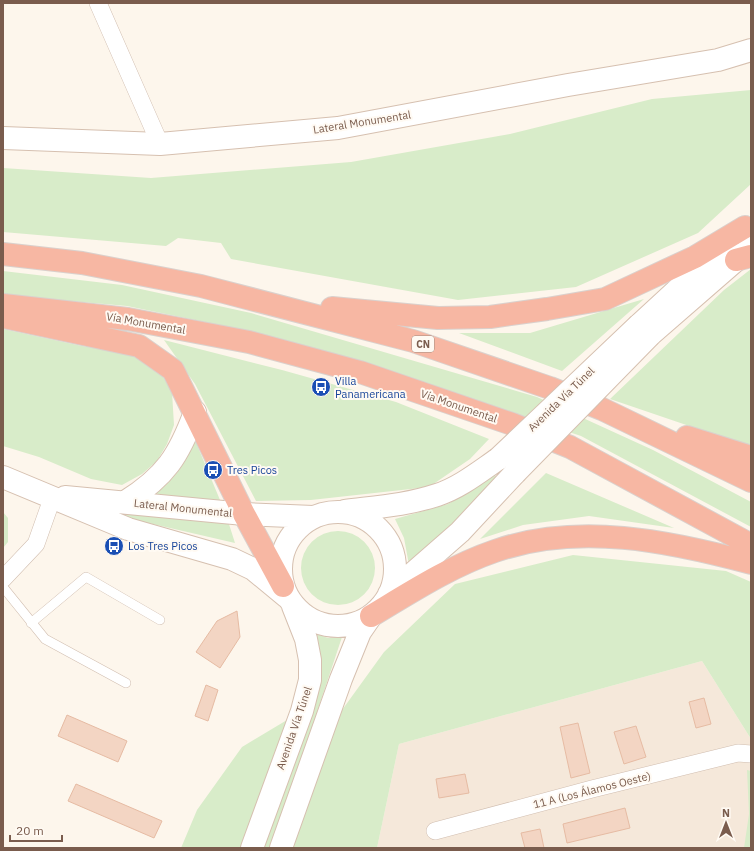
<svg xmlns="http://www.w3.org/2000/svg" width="754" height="851" font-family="'IBM Plex Sans',sans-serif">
	<rect width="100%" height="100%" fill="#fdf6ec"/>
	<path fill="#f5e8da" d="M 702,661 L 751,739 L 751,848 L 377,848 L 399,744 Z"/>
	<path fill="#d8ecc9" d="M 751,90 L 751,184 L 698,233 L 576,287 L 458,300 L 231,259 L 221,243 L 178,238 L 166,246 L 3,232 L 3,168 L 151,178 L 351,162 L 510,134 L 652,99 Z
		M 751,269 L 751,447 L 610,399 L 724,290 Z
		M 3,271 L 122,285 L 251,313 L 537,397 L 653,450 L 751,502 L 751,527 L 581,436 L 361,363 L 254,332 L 127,306 L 3,295 Z
		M 644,299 L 562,371 L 459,333 L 530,333 Z
		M 3,329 L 82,346 L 136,355 L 159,370 L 172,392 L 174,425 L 167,444 L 157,461 L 142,474 L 122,485 L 91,479 L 39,457 L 3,446 Z
		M 164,340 L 282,370 L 396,402 L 489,439 L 470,459 L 429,487 L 311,500 L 256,501 L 195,384 Z
		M 195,440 L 220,500 L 152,497 C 176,477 182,469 195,440 Z
		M 546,473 L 674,528 L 589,516 L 523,525 L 480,539 Z
		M 495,475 L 498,480 L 409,565 L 404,538 L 395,519 L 448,504 Z
		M 98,506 L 228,521 L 235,543 L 105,513 Z
		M 3,512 L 8,518 L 8,542 L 3,548 Z
		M301 568a37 37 0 1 1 74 0a37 37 0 1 1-74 0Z
		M 573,555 L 726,571 L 751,582 L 751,739 L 702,661 L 399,744 L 377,848 L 181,848 L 197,810 L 242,747 L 302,711 L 316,684 L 320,652 L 317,634 L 328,638 L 342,637 L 317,712 L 337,717 L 384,652 L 455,584 Z
		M 747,770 L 751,771 L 751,848 L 744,848 L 749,814 Z"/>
	<path fill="#f3d5c3" stroke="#e6bba3" d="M 237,611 L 240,637 L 220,668 L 196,652 L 217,621 Z
		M 206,685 L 218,690 L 208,721 L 195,716 Z
		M 704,698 L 711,724 L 696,728 L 689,702 Z
		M 67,715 L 127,741 L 118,762 L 58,736 Z
		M 578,723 L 590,773 L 571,778 L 560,727 Z
		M 636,726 L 646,757 L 624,764 L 614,732 Z
		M 465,774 L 469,793 L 439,798 L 436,779 Z
		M 76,784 L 162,821 L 154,838 L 68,801 Z
		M 625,808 L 630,828 L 567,843 L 563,824 Z
		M 540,829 L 544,848 L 525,848 L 521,833 Z"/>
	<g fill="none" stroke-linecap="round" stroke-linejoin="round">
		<defs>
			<path id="lane" d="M 3,587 L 45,639 L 126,683
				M 31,623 L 86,577 L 160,620"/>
			<path id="street" d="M 98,3 L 160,144
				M 3,579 L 36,544 L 53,496
				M 435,831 L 592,789 L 738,753 L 751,754"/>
			<path id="secondary" d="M 3,138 L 160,144 L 338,128 L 568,85 L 718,60 L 751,50
				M 639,325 L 727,244
				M 650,335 L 750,248
				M 3,477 L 128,529 L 232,559 L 253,569 L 287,597
				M 65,497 L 244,514 L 313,517
				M 125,502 C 165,477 179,456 195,412
				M 345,511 C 376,507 407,505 437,495 C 459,488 479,472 498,459
				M281 569a57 57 0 1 1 114 0a57 57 0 1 1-114 0Z
				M 389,594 L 460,532 L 515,473
				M 252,848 L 302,711 L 310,680 L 310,660 L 306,639 L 293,606
				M 281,848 L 341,679 L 360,632 L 371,616"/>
			<path id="highway" d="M 3,254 L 82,263 L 201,286 L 413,341 L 550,388 L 602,409 L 751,481
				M 736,260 L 751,256
				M 3,305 L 128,319 L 249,342 L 360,372 L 512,424 L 570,447 L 751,545
				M 332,308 L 438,318 L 490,317 L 547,309 L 605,299 L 695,257 L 745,227
				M 4,317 L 139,346 L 173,370 L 244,514 L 283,586
				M 687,437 L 751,457
				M 371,616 C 411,592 451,566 495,551 C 578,522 669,541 751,563"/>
		</defs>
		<use href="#lane" stroke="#d1beb0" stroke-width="10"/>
		<use href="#street" stroke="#d1beb0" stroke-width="18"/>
		<use href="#secondary" stroke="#d6c0b0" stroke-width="24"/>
		<use href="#highway" stroke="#dad1cd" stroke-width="24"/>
		<use href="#lane" stroke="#fff" stroke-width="9"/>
		<use href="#street" stroke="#fff" stroke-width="17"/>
		<use href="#secondary" stroke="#fff" stroke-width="22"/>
		<use href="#highway" stroke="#f7b7a3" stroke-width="22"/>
		<defs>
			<path id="secondary-bridge" d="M 498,459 L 639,325
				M 515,473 L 650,335"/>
		</defs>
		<use href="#secondary-bridge" stroke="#d6c0b0" stroke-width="24" stroke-linecap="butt"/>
		<use href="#secondary-bridge" stroke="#fff" stroke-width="22"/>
	</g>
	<defs>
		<symbol id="bus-disc" viewBox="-11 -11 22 22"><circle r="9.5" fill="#1a4fb4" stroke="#fffaf3"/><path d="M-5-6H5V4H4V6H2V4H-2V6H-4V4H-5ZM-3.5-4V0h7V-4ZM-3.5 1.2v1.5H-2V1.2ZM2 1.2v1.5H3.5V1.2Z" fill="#fff"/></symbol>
	</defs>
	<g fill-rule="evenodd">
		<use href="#bus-disc" x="310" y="376" width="22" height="22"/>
		<use href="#bus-disc" x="202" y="459" width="22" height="22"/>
		<use href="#bus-disc" x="103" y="535" width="22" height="22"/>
	</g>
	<g text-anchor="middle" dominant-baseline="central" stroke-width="4" stroke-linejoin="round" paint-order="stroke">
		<rect fill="#fffaf3" stroke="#a28b7f" stroke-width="1" x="412" y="336" width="22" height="16" rx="3"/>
		<g font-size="10" font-weight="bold" fill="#7a5c4d">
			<text x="423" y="344">CN</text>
		</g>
		<g font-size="11" fill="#7a5c4d" stroke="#fffaf3">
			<text transform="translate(362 122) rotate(-9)">Lateral Monumental</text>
			<text transform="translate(146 323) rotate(10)">Vía Monumental</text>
			<text transform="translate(561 399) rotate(-44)">Avenida Vía Túnel</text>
			<text transform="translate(459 406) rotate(19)">Vía Monumental</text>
			<text transform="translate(183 508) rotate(6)">Lateral Monumental</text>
			<text transform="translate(294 728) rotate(-71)">Avenida Vía Túnel</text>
			<text transform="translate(592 790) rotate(-14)">11 A (Los Álamos Oeste)</text>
		</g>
		<g font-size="11" fill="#164399" stroke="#fffaf3" text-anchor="start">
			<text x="335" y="381">Villa<tspan x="335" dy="13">Panamericana</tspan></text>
			<text x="227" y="470">Tres Picos</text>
			<text x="128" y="546">Los Tres Picos</text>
		</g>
	</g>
	<rect width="754" height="851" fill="none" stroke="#7a5c4d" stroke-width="8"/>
	<g transform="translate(726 823)" stroke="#fffaf3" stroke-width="3" paint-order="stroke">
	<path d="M0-3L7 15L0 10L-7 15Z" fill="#7a5c4d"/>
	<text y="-6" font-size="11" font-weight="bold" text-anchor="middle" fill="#7a5c4d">N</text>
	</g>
	<path d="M10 835v6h52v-6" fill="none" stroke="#7a5c4d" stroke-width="2"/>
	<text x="16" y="835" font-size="12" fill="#7a5c4d" stroke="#fffaf3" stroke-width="3" paint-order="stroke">20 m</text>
</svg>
